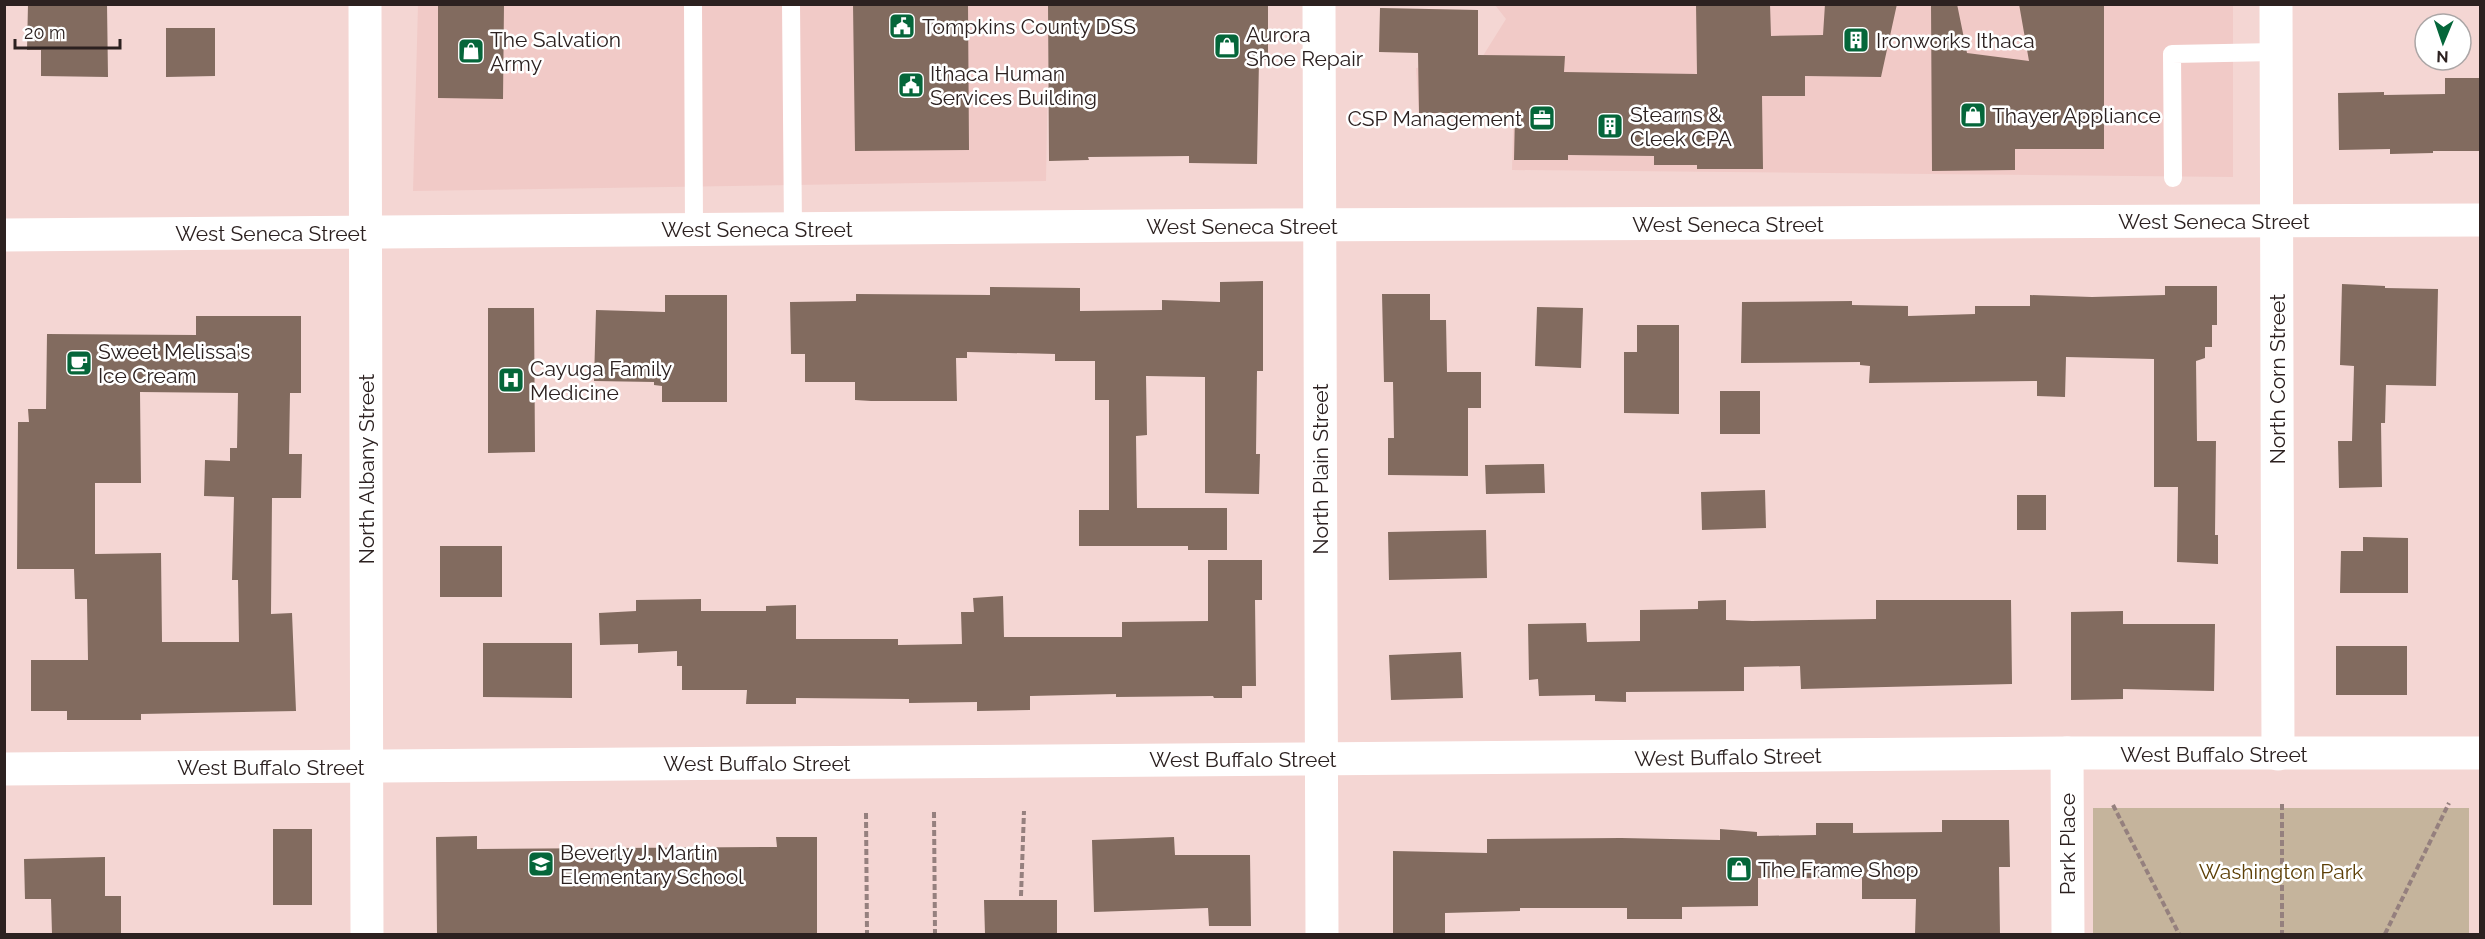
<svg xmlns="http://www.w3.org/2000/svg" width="2485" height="939" font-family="Raleway,sans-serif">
	<rect width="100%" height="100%" fill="#f4d6d3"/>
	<path fill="#f1cac7" d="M 418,5 L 1049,5 L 1046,181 L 413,191 Z
		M 1495,5 L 2233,5 L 2233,177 L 1512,170 L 1515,57 L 1482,113 L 1419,113 L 1416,68 L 1481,59 L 1506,19 Z"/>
	<path fill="#c5b49c" d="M 2093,808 L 2469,808 L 2469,934 L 2093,934 Z"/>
	<path fill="#826b5f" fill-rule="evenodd" d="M 28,4 L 107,4 L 108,77 L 41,76 L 41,50 L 27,50 Z
		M 438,4 L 504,4 L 503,99 L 438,98 Z
		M 853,4 L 968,4 L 969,150 L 855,151 Z
		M 1048,4 L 1268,4 L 1268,60 L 1259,60 L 1257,164 L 1189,163 L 1189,156 L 1088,157 L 1089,160 L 1049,161 Z
		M 1696,4 L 1770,4 L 1771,36 L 1823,35 L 1825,4 L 1897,4 L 1881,77 L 1805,76 L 1805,96 L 1762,96 L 1763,169 L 1697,169 L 1697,165 L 1654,165 L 1654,156 L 1568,155 L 1568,160 L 1514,160 L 1515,113 L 1419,113 L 1418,53 L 1379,52 L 1380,8 L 1478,10 L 1478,55 L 1565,56 L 1564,72 L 1697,74 Z
		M 1931,4 L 1957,4 L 1967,53 L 2029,61 L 2019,4 L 2104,4 L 2104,149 L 2015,149 L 2015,170 L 1932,171 Z
		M 166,28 L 215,28 L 215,76 L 166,77 Z
		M 2445,78 L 2481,78 L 2481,151 L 2433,151 L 2433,153 L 2390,154 L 2390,149 L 2339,150 L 2338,93 L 2384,92 L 2384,95 L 2445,94 Z
		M 1263,281 L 1263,371 L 1257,371 L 1256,454 L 1260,454 L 1259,494 L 1205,493 L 1205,377 L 1146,376 L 1147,435 L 1136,436 L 1137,508 L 1227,508 L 1227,550 L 1188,550 L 1188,546 L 1079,546 L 1079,510 L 1109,510 L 1109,400 L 1095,400 L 1095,361 L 1055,361 L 1055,354 L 967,352 L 967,358 L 956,358 L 957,401 L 871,401 L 855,400 L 855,382 L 805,382 L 805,354 L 791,354 L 790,302 L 856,301 L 856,294 L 990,295 L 990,287 L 1080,288 L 1080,311 L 1162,310 L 1162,300 L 1220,302 L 1220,282 Z
		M 2342,284 L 2385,286 L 2385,288 L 2438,289 L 2436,386 L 2386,385 L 2385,423 L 2381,423 L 2382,487 L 2339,488 L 2338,441 L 2352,441 L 2354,366 L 2340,365 Z
		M 2165,286 L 2217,286 L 2217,325 L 2212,325 L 2212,347 L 2205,347 L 2205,358 L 2196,361 L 2197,441 L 2216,441 L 2215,535 L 2218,535 L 2218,564 L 2177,562 L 2178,487 L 2154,487 L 2154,359 L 2066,357 L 2065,397 L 2037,396 L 2037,381 L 1869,383 L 1870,366 L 1860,365 L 1860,362 L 1741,363 L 1742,302 L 1852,301 L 1852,305 L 1908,306 L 1908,316 L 1975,314 L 1975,306 L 2030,306 L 2030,295 L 2092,297 L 2165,295 Z
		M 1382,294 L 1430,294 L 1430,320 L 1446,320 L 1447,372 L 1481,372 L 1481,408 L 1468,408 L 1468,476 L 1388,475 L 1388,438 L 1394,438 L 1393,382 L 1384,382 Z
		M 665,295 L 727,295 L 727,402 L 662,402 L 662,386 L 654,385 L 654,382 L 594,381 L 596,310 L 665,312 Z
		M 1537,307 L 1583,308 L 1581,368 L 1535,366 Z
		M 488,308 L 534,308 L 535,452 L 488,453 Z
		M 196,316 L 301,316 L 301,393 L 290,393 L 289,454 L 302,454 L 301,498 L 272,498 L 271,614 L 292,613 L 296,711 L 141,714 L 141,720 L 67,720 L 67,711 L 31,711 L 31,660 L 88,660 L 87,599 L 75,599 L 74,569 L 17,569 L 18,422 L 29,422 L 28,409 L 46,409 L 47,334 L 196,335 ZM 140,392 L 238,393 L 237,448 L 230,448 L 230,461 L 205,460 L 204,496 L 234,497 L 232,580 L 238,580 L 239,642 L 162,642 L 161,553 L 95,554 L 95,483 L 141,483 Z
		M 1637,325 L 1679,325 L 1679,414 L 1624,413 L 1624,352 L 1637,352 Z
		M 1720,391 L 1760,391 L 1760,434 L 1720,434 Z
		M 1544,464 L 1545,493 L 1486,494 L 1485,465 Z
		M 1765,490 L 1766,528 L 1702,530 L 1701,492 Z
		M 2017,495 L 2046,495 L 2046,530 L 2017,530 Z
		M 1486,530 L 1487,578 L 1389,580 L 1388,532 Z
		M 2363,537 L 2408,538 L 2408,593 L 2340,593 L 2341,551 L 2363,551 Z
		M 440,546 L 502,546 L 502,597 L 440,597 Z
		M 1208,560 L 1262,560 L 1262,600 L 1255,600 L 1256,686 L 1242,686 L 1242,698 L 1214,698 L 1213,696 L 1116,697 L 1116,694 L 1030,696 L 1030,710 L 977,711 L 977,702 L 909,703 L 909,699 L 796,698 L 796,704 L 746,704 L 747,690 L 682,690 L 682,666 L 677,666 L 677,651 L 638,653 L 638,644 L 600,645 L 599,613 L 636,611 L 636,600 L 701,599 L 701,611 L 766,611 L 766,606 L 796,605 L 796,639 L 898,639 L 898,645 L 962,644 L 961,612 L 974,612 L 973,598 L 1003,596 L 1004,637 L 1122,637 L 1122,622 L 1208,621 Z
		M 1726,600 L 1726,620 L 1752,621 L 1876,619 L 1876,600 L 2011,600 L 2012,684 L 1801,689 L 1800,666 L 1744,667 L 1744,691 L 1626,692 L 1626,702 L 1595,701 L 1595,695 L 1539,696 L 1538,679 L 1529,680 L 1528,624 L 1586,623 L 1587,642 L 1640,641 L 1640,610 L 1698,609 L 1698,601 Z
		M 2123,611 L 2123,624 L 2215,624 L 2214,691 L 2123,689 L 2123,699 L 2071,700 L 2071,612 Z
		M 483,643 L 572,643 L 572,698 L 483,697 Z
		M 2336,646 L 2407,646 L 2407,695 L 2336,695 Z
		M 1461,652 L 1463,698 L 1391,700 L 1389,655 Z
		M 1942,820 L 2009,820 L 2010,867 L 1999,867 L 2000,934 L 1915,934 L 1916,899 L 1862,899 L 1862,878 L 1758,878 L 1758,906 L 1682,907 L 1682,919 L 1627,919 L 1627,908 L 1520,908 L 1520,911 L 1445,913 L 1445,934 L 1393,934 L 1393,851 L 1487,853 L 1487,839 L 1621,838 L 1720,840 L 1720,829 L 1757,832 L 1757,836 L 1816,835 L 1816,823 L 1853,823 L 1853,833 L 1942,832 Z
		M 273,829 L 312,829 L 312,905 L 273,905 Z
		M 477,836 L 477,849 L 777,847 L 776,837 L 817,837 L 817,934 L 437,934 L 436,837 Z
		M 1174,837 L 1175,855 L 1250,855 L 1251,926 L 1209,926 L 1208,908 L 1094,912 L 1092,840 Z
		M 105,857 L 105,896 L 121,896 L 121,934 L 52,934 L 51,899 L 25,899 L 24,859 Z
		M 984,900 L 1057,900 L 1057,934 L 985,934 Z"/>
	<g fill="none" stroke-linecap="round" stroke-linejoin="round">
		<path stroke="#95807e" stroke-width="4" stroke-dasharray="6 3" stroke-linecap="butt" d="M 2282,804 L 2282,934
			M 2113,805 L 2179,934
			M 934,812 L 935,934
			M 866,813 L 867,934
			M 1021,896 L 1024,811
			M 2385,934 L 2449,803"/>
		<path stroke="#fff" stroke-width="18" d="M 693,4 L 694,229
			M 791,4 L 793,229
			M 2173,178 L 2172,54 L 2276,52"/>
		<path stroke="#fff" stroke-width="33" d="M 2276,4 L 2278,754
			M 2067,753 L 2068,934"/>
		<path stroke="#fff" stroke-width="33" d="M 365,4 L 367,934
			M 1319,4 L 1322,934
			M 4,769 L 2067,753 L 2480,753"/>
		<path stroke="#fff" stroke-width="33" d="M 4,235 L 1275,225 L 2480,220"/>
	</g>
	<defs>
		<symbol id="civic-square" viewBox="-11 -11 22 22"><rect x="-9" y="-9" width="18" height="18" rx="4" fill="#05663a" stroke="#fff"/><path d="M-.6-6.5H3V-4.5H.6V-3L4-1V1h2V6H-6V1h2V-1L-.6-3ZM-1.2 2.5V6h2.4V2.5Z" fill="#fff"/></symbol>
		<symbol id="building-square" viewBox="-11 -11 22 22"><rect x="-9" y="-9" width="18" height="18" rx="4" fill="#05663a" stroke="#fff"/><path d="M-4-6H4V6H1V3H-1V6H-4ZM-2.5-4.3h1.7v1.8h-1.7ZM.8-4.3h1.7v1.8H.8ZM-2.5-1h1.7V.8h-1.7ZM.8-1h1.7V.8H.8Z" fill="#fff"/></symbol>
		<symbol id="shop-square" viewBox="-11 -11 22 22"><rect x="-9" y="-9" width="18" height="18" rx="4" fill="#05663a" stroke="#fff"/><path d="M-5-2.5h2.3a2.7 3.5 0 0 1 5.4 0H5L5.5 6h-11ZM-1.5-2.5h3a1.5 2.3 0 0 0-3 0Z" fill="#fff"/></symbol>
		<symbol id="office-square" viewBox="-11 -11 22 22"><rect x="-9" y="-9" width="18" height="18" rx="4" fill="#05663a" stroke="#fff"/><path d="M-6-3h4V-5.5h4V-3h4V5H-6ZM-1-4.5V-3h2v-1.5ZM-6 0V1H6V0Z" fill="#fff"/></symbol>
		<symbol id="cafe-square" viewBox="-11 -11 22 22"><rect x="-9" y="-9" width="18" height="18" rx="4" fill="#05663a" stroke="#fff"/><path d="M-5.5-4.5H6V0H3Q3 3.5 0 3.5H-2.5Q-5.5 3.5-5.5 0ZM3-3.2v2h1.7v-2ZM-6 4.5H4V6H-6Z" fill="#fff"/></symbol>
		<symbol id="hospital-square" viewBox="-11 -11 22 22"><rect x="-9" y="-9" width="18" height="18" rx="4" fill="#05663a" stroke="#fff"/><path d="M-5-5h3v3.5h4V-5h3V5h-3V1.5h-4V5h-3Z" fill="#fff"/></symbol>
		<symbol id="school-square" viewBox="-11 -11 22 22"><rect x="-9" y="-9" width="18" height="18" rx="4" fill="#05663a" stroke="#fff"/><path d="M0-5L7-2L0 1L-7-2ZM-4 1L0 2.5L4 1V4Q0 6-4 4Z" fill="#fff"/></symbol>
	</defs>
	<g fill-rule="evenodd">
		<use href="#civic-square" x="887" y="11" width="30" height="30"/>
		<use href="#building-square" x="1841" y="25" width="30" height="30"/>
		<use href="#shop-square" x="1212" y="31" width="30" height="30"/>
		<use href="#shop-square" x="456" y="36" width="30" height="30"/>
		<use href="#civic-square" x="896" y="70" width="30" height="30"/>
		<use href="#shop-square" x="1958" y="100" width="30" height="30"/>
		<use href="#office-square" x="1527" y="103" width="30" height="30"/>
		<use href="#building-square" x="1595" y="111" width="30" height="30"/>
		<use href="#cafe-square" x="64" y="348" width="30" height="30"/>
		<use href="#hospital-square" x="496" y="365" width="30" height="30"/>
		<use href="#school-square" x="526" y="849" width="30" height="30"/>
		<use href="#shop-square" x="1724" y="854" width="30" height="30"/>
	</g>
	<g text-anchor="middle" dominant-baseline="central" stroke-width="5" stroke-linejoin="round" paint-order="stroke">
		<g font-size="21" fill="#2c2120" stroke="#fff" text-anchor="start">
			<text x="922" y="26">Tompkins County DSS</text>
			<text x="1246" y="34">Aurora<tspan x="1246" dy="24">Shoe Repair</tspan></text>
			<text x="490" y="39">The Salvation<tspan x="490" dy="24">Army</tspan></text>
			<text x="1876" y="40">Ironworks Ithaca</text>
			<text x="930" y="73">Ithaca Human<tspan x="930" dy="24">Services Building</tspan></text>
			<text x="1630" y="114">Stearns &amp;<tspan x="1630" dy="24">Cleek CPA</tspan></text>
			<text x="1992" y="115">Thayer Appliance</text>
			<text x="1522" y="118" text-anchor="end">CSP Management</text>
			<text x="98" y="351">Sweet Melissa's<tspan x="98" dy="24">Ice Cream</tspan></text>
			<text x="530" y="368">Cayuga Family<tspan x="530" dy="24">Medicine</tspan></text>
			<text x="560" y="852">Beverly J. Martin<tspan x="560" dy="24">Elementary School</tspan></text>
			<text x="1758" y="869">The Frame Shop</text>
		</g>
		<g font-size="21" fill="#2c2120" stroke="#fff">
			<text x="2214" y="221">West Seneca Street</text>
			<text x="1728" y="224">West Seneca Street</text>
			<text x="1242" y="226">West Seneca Street</text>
			<text x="757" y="229">West Seneca Street</text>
			<text x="271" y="233">West Seneca Street</text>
			<text transform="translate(2277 379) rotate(-90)">North Corn Street</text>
			<text transform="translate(366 469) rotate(-90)">North Albany Street</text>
			<text transform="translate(1320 469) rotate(-90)">North Plain Street</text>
			<text x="2214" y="754">West Buffalo Street</text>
			<text transform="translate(1728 757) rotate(-1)">West Buffalo Street</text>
			<text x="1243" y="759">West Buffalo Street</text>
			<text x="757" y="763">West Buffalo Street</text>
			<text x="271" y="767">West Buffalo Street</text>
			<text transform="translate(2067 844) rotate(-90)">Park Place</text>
		</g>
		<g font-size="21" fill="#5d3f06" stroke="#fff">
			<text x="2281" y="871">Washington Park</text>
		</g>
	</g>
	<rect width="2485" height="939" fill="none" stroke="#2c2120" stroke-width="12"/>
	<g transform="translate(2443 42) rotate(182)"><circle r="28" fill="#ffffff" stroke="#aba6a6" stroke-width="1.5"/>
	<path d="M0-4.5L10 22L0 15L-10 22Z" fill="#05663a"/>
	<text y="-9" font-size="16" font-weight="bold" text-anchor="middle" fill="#2c2120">N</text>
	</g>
	<path d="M15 39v9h105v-9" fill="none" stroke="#2c2120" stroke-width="3"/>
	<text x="24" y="39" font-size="18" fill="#2c2120" stroke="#ffffff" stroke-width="4.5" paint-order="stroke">20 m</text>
</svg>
